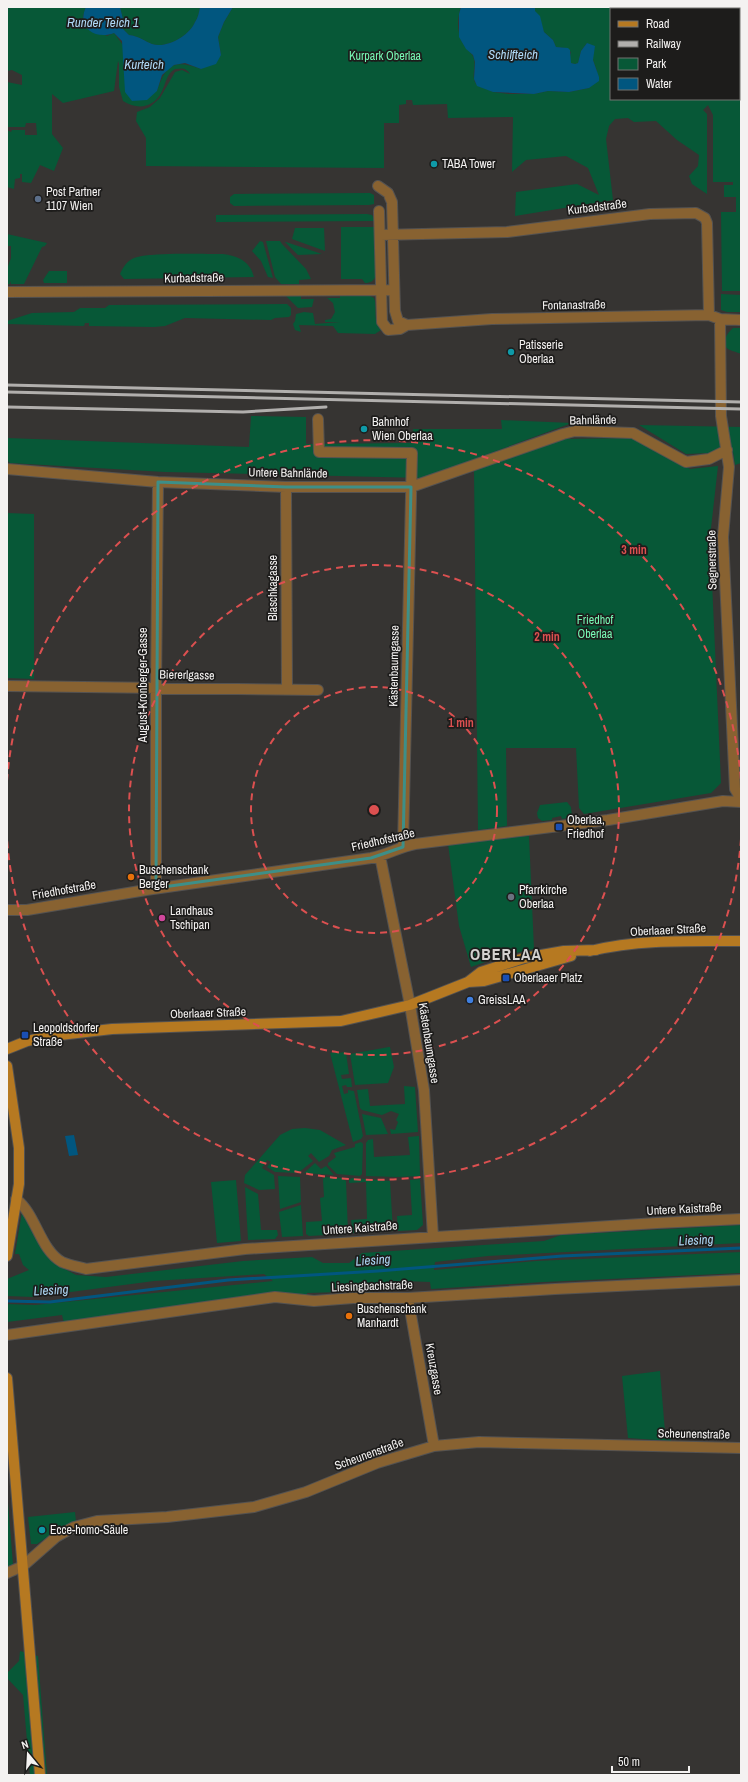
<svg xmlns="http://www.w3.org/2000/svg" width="748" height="1782" font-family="'Archivo Narrow',sans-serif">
	<rect width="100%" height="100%" fill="#363432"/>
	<path fill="#075837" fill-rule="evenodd" d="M 7,7 L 86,7 L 83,16 L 84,23 L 107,36 L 114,33 L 157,91 C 166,64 174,59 201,69 L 221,55 L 218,37 L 224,22 L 233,7 L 461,7 C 456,21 457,38 467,49 C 470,53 473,54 474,59 C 476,68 471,76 476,84 L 493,92 L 509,94 L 534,94 L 548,91 L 569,92 L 589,88 L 597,71 L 587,43 L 581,51 L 578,63 L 575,64 L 571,63 L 569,61 L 571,52 L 565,48 L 556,47 L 553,40 L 544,32 L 535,11 L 535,7 L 741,7 L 741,291 L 722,291 L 721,212 L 736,212 L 736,197 L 724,197 L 724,185 L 733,185 L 733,182 L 713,182 L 713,115 L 708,105 L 703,110 L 707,114 L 707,194 L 692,184 L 689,176 L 698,166 L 699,155 L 677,140 L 656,121 L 634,122 L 628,118 L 615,119 L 609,126 L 606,139 L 613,200 L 515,216 L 516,192 L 577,184 L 599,195 L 588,168 L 566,156 L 526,160 L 512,172 L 513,117 L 448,118 L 447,104 L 413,105 L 412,100 L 406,100 L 406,104 L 399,105 L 399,123 L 384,123 L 384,168 L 146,166 L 146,138 L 136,121 L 137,112 L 150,107 L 160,98 L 175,72 L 182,70 L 190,74 C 186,68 183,68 175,69 C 166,74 166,84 161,93 C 153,108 137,110 123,101 L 119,87 L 119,64 L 118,61 L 114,91 L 63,103 L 52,94 L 52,134 L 63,148 L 54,171 L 40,165 L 31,183 L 22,182 L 22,174 L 20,174 L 20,178 L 15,179 L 14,189 L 7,187 L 7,130 L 11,132 L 12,130 L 25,130 L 25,135 L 37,135 L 36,123 L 26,123 L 25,127 L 7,127 L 7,82 L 22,85 L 22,75 L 12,70 L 7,71 ZM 611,9 L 739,9 L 739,99 L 611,99 Z
		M 120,7 L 200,7 C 199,12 198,18 195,22 C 190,35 167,49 152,44 C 144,41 139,36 129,35 L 120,26 L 123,19 Z
		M 370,193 L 374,195 L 374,204 L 369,205 L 234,206 L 230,203 L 230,197 L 234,194 Z
		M 367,214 L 372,215 L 375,221 L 216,222 L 216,215 Z
		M 341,227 L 375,227 L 376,276 C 373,281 371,283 365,283 L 362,279 L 341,279 Z
		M 295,228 L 324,228 L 325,251 L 292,239 Z
		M 7,234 L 47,243 L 45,246 L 42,247 L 24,284 L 11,284 L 11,281 L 10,284 L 7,284 L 7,269 L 11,258 L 11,246 L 7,246 Z
		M 260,241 L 263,242 L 273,278 L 268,277 L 261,261 L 252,251 Z
		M 266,241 L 280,241 L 282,244 L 306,269 L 311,279 L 299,280 L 299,284 L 281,284 L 275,277 Z
		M 285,242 L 286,242 L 322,254 L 298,255 Z
		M 223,254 C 238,256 250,261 254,277 L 124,279 L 120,274 C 123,267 127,261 134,258 C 149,252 204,254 223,254 Z
		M 49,271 L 67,271 L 67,283 L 44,283 L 43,280 Z
		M 721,294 L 741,295 L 741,312 L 727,312 L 721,310 Z
		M 285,295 L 301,295 L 301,299 L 314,299 L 312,307 L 298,308 Z
		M 340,295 L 368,295 L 374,298 C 378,308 372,322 381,330 L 375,334 L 338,333 L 333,326 L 299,325 L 301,332 L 295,330 L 293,324 L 295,321 L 296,314 L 304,312 L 313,313 L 315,324 L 340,322 L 325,322 L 325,320 L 331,319 L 335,312 L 333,303 L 327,298 L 340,298 Z
		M 287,304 L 291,308 L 291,315 L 289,317 L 275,318 L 271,320 L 185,318 L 165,326 L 154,327 L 89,326 L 89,323 L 85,323 L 84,326 L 7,324 L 7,321 L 32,313 L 74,312 L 80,308 L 105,308 L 109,305 Z
		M 733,328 L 741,328 L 741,354 C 737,352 731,351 728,349 C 720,343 728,332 733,328 Z
		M 251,416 L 306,417 L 306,444 L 412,443 L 413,429 L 502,429 L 501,420 L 572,423 L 423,478 L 165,472 L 10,463 L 7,460 L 7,438 L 249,447 Z
		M 639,425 L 741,427 L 741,463 L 735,465 L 733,452 L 686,454 Z
		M 636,438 L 690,469 L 718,466 L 710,537 L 721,783 L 711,793 L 584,814 L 579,808 L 576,748 L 506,748 L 507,826 L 478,830 L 474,470 L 561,439 Z
		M 7,513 L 34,514 L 34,679 L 7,678 Z
		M 567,802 L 571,807 L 572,817 L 562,819 L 561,816 L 552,818 L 552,820 L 542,821 L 538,818 L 537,813 L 540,805 Z
		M 529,836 L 534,949 L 502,956 L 471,967 L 459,926 L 448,844 Z
		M 389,1047 L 390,1047 L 394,1067 L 388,1083 L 355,1085 L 350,1054 Z
		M 336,1052 L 337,1053 L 345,1052 L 346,1053 L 349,1074 L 341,1075 L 342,1079 L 351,1078 L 352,1087 L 347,1087 L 346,1085 L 342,1086 L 344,1094 L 348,1093 L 348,1090 L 354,1091 L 363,1136 L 361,1139 L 353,1142 L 330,1053 Z
		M 404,1086 L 415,1087 L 418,1132 L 391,1134 L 390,1129 L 395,1130 L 398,1122 L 396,1120 L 399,1114 L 391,1111 L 382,1115 L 362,1110 L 360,1108 L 357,1090 L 368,1089 L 370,1106 L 405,1104 Z
		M 362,1114 L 381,1118 L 388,1134 L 366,1135 Z
		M 305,1128 L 320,1130 L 346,1145 L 332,1150 L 329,1156 L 319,1162 L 311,1153 L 308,1156 L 313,1161 L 298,1173 L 275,1172 L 267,1167 L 271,1162 L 267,1160 L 262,1168 L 274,1175 L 275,1189 L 259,1190 L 244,1183 L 245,1175 L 280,1135 L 292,1129 Z
		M 419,1136 L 420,1176 L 396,1177 L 366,1176 L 366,1143 L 368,1140 L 373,1139 L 374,1157 L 410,1155 L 408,1137 Z
		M 361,1142 L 363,1144 L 362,1174 L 360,1176 L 337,1174 L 328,1165 L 328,1163 L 336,1157 L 334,1153 L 355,1147 L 355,1144 Z
		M 315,1163 L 321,1169 L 326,1166 L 334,1175 L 304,1173 Z
		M 278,1176 L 300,1177 L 301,1202 L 280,1209 Z
		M 325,1177 L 342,1178 L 346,1181 L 348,1233 L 346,1234 L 309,1236 L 306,1234 L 306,1222 L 322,1221 L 320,1198 L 324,1197 L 323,1179 Z
		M 352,1178 L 390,1181 L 393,1231 L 353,1233 L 351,1220 L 367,1219 L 366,1182 L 349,1183 L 349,1180 Z
		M 420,1179 L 423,1225 L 417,1230 L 398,1231 L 397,1216 L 412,1215 L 410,1180 Z
		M 236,1180 L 241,1241 L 217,1243 L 211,1182 Z
		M 245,1187 L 258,1194 L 261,1230 L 277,1230 L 278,1235 L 275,1239 L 248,1240 Z
		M 301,1205 L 303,1236 L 282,1237 L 279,1212 Z
		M 22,1212 L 34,1236 L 59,1266 L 76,1275 L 106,1277 L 243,1261 L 312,1257 L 323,1263 L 349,1263 L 362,1253 L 544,1241 L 561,1235 L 741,1225 L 741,1243 L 488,1256 L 435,1262 L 434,1270 L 536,1261 L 741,1252 L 741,1273 L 543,1282 L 431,1289 L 430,1282 L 405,1281 L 375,1286 L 375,1291 L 307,1293 L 307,1296 L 284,1293 L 64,1323 L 62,1315 L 7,1322 L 7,1304 L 35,1305 L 273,1281 L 264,1274 L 154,1281 L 33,1297 L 7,1296 L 7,1279 L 29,1270 L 23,1265 L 19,1254 L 15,1254 Z
		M 660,1371 L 665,1432 L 671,1432 L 671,1441 L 628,1438 L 622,1376 Z
		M 7,1490 L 13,1565 L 7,1568 Z
		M 75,1512 L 76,1521 L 59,1529 L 37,1544 L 31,1544 L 28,1517 Z
		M 20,1651 L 38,1656 L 47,1775 L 30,1775 L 23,1695 L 7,1678 L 7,1673 L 19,1661 Z"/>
	<path fill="#01567f" d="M 86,7 L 120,7 L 123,19 L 120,26 L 129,35 C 139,36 144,41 152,44 C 167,49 190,35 195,22 C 198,18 199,12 200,7 L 233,7 L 224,22 L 218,37 L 221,55 L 216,64 L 201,69 L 185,63 L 174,65 L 162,75 L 157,91 L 147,100 L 132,101 L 125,92 L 122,41 L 114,33 C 96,40 76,28 86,7 Z
		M 461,7 L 535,7 L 535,11 L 540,16 L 544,32 L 553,40 L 556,47 L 568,48 L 570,50 L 571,63 L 575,64 L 578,63 L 581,51 L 587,43 L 595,46 L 593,60 L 599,77 L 599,81 L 589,88 L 569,92 L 548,91 L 534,94 L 493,92 L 477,86 L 474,79 L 475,62 L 473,55 L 466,49 L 459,37 L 459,14 Z
		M 74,1135 L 78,1155 L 69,1156 L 65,1136 Z"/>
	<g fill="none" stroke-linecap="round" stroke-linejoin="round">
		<path stroke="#01567f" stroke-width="3" d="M 7,1301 L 50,1302 L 228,1280 L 378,1271 L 562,1256 L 741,1248"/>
		<defs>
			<path id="minor" d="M 378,186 L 388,193 L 392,202 L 395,311 L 398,321 L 407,325
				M 379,211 L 382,322 L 388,330 L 400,329 L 407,325 L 492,319 L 709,315 L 720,319 L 741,320
				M 380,235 L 507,232 L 650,214 L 696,213 L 705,218 L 707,223 L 709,315
				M 7,292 L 394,290
				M 720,319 L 721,416 L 729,467 L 723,537 L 735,789 L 741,799
				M 318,419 L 319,452 L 412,453 L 403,847
				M 7,469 L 158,482 L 286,487 L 411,487 L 563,434 L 575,431 L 633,433 L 686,462 L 709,459 L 727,450
				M 286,487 L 287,689
				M 7,686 L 318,690
				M 380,856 L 410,1005 L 424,1090 L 433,1237
				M 156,888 L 156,688 L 158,482
				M 7,910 L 27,910 L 146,890 L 371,858 C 387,855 399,847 415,844 L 608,820 L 723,801 L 741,802
				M 16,1199 C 36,1214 40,1250 62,1262 C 69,1265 79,1267 86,1269 L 245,1249 L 657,1223 L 741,1219
				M 408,1298 L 434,1446
				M 7,1335 L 275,1297 L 314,1301 L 353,1298 L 408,1298 L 555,1289 L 741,1280
				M 7,1573 L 23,1566 L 56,1537 L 74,1527 L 97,1521 L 167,1517 L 254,1507 L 306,1492 L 377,1463 L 434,1446 L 479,1442 L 741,1448"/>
			<path id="secondary" d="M 590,951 C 639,939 691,941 741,941
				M 468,982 L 484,981 L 571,956
				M 7,1049 L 27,1041 L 51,1036 L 112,1029 L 341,1021 L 410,1005 L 468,982 L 481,972 L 524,958 L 564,951 L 596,950
				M 7,1066 L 19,1148 L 19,1184 L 7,1256
				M 7,1378 L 40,1775"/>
		</defs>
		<use href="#minor" stroke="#545251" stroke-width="12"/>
		<use href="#secondary" stroke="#545251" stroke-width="12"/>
		<use href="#minor" stroke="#886231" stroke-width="10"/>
		<use href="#secondary" stroke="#b67921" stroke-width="10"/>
		<path stroke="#b1afad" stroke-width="3" d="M 7,385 L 741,402
			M 7,392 L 741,409
			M 7,407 L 243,412 L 326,407"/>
	</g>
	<path fill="none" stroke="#3d8f88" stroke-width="3" stroke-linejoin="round" d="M 158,482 L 286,487 L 411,487 L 403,847 L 371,858 L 156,888 Z"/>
	<g fill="none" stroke="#dc5050" stroke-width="2" stroke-dasharray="7 5">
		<circle cx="374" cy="810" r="123"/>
		<circle cx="374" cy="810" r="245"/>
		<path d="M741 839A368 368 0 0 1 7 839M7 781A368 368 0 0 1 741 781"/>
	</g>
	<g fill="#0f9aa8" stroke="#1d1c1b" stroke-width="1.5">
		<circle cx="434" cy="164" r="4"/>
		<circle cx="511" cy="352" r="4"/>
		<circle cx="364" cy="429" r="4"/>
		<circle cx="42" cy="1530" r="4"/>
	</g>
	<circle fill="#5c6f8a" stroke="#1d1c1b" stroke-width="1.5" cx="38" cy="199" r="4"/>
	<g fill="#1a4fb4" stroke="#1d1c1b" stroke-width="1.5">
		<rect x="555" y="823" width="8" height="8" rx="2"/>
		<rect x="502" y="974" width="8" height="8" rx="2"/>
		<rect x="21" y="1031" width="8" height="8" rx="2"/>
	</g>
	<g fill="#e8710a" stroke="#1d1c1b" stroke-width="1.5">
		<circle cx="131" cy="877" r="4"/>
		<circle cx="349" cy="1316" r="4"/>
	</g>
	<circle fill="#6b7280" stroke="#1d1c1b" stroke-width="1.5" cx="511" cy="897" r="4"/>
	<circle fill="#d1479c" stroke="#1d1c1b" stroke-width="1.5" cx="162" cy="918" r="4"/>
	<circle fill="#3f7fe0" stroke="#1d1c1b" stroke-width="1.5" cx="470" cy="1000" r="4"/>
	<g text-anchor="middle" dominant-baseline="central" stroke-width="3.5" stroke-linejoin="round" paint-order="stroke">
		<g font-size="12" fill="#78fab6" stroke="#1d1c1b">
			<text x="385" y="56">Kurpark Oberlaa</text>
			<text x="595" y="620">Friedhof<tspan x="595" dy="14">Oberlaa</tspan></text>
		</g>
		<g font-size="12" fill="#f4f2f1" stroke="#1d1c1b" text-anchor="start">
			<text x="442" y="164">TABA Tower</text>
			<text x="46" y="192">Post Partner<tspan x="46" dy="14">1107 Wien</tspan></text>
			<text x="519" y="345">Patisserie<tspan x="519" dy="14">Oberlaa</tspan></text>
			<text x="372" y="422">Bahnhof<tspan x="372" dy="14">Wien Oberlaa</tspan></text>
			<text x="567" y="820">Oberlaa,<tspan x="567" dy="14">Friedhof</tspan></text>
			<text x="139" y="870">Buschenschank<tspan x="139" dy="14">Berger</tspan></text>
			<text x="519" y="890">Pfarrkirche<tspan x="519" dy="14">Oberlaa</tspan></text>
			<text x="170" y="911">Landhaus<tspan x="170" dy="14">Tschipan</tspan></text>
			<text x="514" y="978">Oberlaaer Platz</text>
			<text x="478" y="1000">GreissLAA</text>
			<text x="33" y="1028">Leopoldsdorfer<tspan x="33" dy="14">Straße</tspan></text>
			<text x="357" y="1309">Buschenschank<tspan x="357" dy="14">Manhardt</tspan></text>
			<text x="50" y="1530">Ecce-homo-Säule</text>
		</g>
		<g font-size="12" fill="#f4f2f1" stroke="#1d1c1b">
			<text transform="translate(597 207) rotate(-7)">Kurbadstraße</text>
			<text transform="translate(194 278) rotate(-1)">Kurbadstraße</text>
			<text transform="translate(574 305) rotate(-1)">Fontanastraße</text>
			<text transform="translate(593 420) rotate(-1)">Bahnlände</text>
			<text transform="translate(288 473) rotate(1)">Untere Bahnlände</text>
			<text transform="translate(712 560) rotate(-91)">Segnerstraße</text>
			<text transform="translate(273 588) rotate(-90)">Blaschkagasse</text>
			<text transform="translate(394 666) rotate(-89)">Kästenbaumgasse</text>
			<text transform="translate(187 675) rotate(1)">Biererlgasse</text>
			<text transform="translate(143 685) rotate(-90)">August-Kronberger-Gasse</text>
			<text transform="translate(383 840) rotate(-13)">Friedhofstraße</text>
			<text transform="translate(64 890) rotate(-10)">Friedhofstraße</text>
			<text transform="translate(668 930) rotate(-3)">Oberlaaer Straße</text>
			<text transform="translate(208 1013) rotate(-2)">Oberlaaer Straße</text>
			<text transform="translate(429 1043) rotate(81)">Kästenbaumgasse</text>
			<text transform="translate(684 1209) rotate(-3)">Untere Kaistraße</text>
			<text transform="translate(360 1228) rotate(-4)">Untere Kaistraße</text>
			<text transform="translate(372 1286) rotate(-2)">Liesingbachstraße</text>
			<text transform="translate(434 1369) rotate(80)">Kreuzgasse</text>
			<text transform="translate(694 1434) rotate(1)">Scheunenstraße</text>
			<text transform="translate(369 1454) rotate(-20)">Scheunenstraße</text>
		</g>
		<g font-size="13" font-style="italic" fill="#afd9f7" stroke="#1d1c1b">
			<text x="103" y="22">Runder Teich 1</text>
			<text x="513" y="54">Schilfteich</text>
			<text x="144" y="64">Kurteich</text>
			<text transform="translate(696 1240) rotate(-3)">Liesing</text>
			<text transform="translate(373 1260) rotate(-4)">Liesing</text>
			<text transform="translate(51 1290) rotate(-3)">Liesing</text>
		</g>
		<g font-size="16" font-weight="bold" letter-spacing="1" fill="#d4d1cf" stroke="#1d1c1b">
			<text x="506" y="954">OBERLAA</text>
		</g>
	</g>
	<circle cx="374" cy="810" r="6" fill="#dc5050" stroke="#1d1c1b" stroke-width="2"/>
	<g font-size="12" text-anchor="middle" font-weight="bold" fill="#dc5050" stroke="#1d1c1b" stroke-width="3.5" stroke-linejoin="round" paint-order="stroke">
		<text x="634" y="554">3 min</text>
		<text x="547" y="641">2 min</text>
		<text x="461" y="727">1 min</text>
	</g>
	<rect width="748" height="1782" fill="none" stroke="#f4f2f1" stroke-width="16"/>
	<rect x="610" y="8" width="130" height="92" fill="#1d1c1b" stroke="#737271"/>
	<rect x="618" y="21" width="20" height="6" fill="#b67921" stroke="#737271"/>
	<text x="646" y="28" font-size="12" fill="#f4f2f1">Road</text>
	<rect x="618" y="41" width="20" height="6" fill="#b1afad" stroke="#737271"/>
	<text x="646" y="48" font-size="12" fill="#f4f2f1">Railway</text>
	<rect x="618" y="58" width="20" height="12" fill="#075837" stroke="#737271"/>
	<text x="646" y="68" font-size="12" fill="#f4f2f1">Park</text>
	<rect x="618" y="78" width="20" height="12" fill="#01567f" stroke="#737271"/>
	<text x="646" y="88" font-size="12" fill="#f4f2f1">Water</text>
	<g transform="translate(28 1754) rotate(342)" stroke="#1d1c1b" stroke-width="3" paint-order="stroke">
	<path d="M0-3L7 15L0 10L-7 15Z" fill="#f4f2f1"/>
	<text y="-6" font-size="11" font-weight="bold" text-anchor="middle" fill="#f4f2f1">N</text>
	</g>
	<path d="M612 1766v6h77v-6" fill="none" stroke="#f4f2f1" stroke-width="2"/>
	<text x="618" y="1766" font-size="12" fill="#f4f2f1" stroke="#1d1c1b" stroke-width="3" paint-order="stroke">50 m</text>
</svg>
